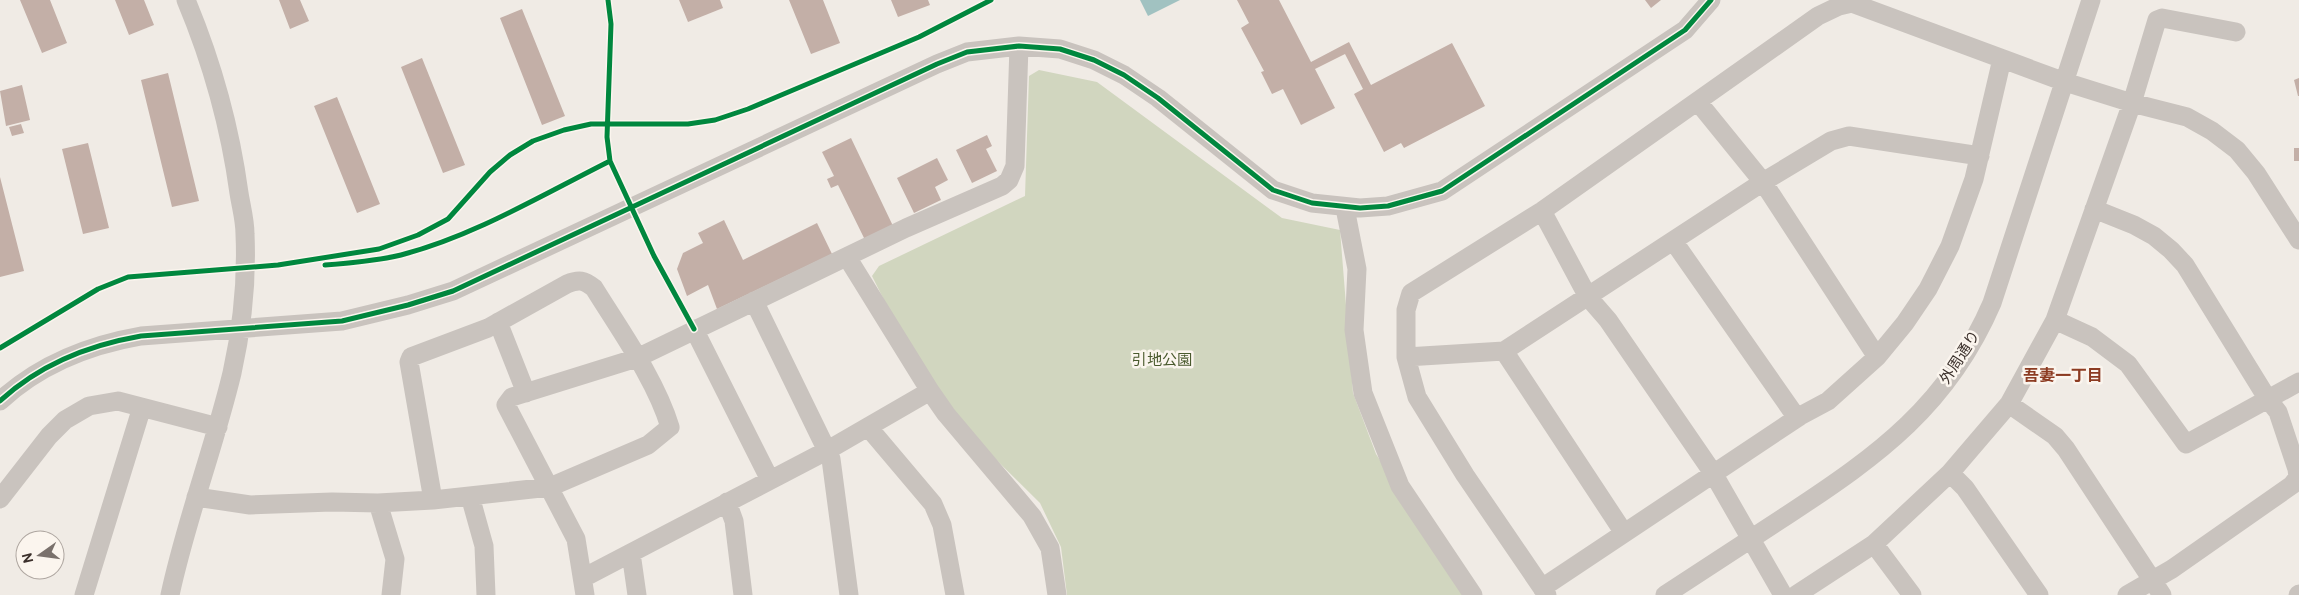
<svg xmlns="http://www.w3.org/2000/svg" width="2299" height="595" font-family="Overpass,'Noto Sans JP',sans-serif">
	<rect width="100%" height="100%" fill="#f0ebe5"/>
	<path fill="#d1d6bf" d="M 1039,70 L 1097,82 L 1282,218 L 1340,230 L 1353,393 L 1376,454 L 1466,595 L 1067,595 L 1061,547 L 1040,503 L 958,422 L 914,360 L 872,276 L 879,266 L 1025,196 L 1029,76 Z"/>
	<path fill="#a1c2c1" d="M 1140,0 L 1180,0 L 1148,16 Z"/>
	<path fill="#c3afa7" d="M 20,0 L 50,0 L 67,43 L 42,53 Z
		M 115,0 L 144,0 L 154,25 L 129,35 Z
		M 279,0 L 300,0 L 309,21 L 290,29 Z
		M 679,0 L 720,0 L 723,8 L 688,22 Z
		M 789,0 L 823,0 L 840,43 L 811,54 Z
		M 891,0 L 928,0 L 930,5 L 898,17 Z
		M 1237,0 L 1279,0 L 1311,62 L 1349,42 L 1371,85 L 1452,43 L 1485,106 L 1404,148 L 1401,143 L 1384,152 L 1354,94 L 1363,89 L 1345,54 L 1315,69 L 1335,108 L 1301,125 L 1283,89 L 1272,94 L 1261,72 L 1264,71 L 1241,28 L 1249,23 Z
		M 1645,0 L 1661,0 L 1651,8 Z
		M 522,9 L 565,116 L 542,125 L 500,18 Z
		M 422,58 L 465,165 L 443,173 L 401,67 Z
		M 168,73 L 199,201 L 172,207 L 141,80 Z
		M 2299,78 L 2299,96 L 2298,96 L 2294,80 Z
		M 22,85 L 30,120 L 6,126 L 0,91 Z
		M 337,97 L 380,204 L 357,213 L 314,106 Z
		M 21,124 L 24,133 L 12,136 L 9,127 Z
		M 987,135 L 992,146 L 986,149 L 997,171 L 972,183 L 956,150 Z
		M 851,138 L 893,226 L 865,240 L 838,185 L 831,188 L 827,179 L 834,176 L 822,152 Z
		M 88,143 L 109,228 L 83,234 L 62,149 Z
		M 2294,148 L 2299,148 L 2299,161 L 2294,161 Z
		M 937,158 L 948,180 L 935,187 L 941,200 L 914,213 L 897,178 Z
		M 0,177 L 24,271 L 0,277 Z
		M 724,220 L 743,260 L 817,223 L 832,254 L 717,309 L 708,285 L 687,296 L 677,269 L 683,253 L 703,243 L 698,233 Z"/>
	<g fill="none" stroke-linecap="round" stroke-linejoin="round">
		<path stroke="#c9c3be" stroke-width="19" d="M 1698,102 L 1763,182 L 1877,357
			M 1345,208 L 1357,269 L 1354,330 L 1363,393 L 1400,486 L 1473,595
			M 2094,209 L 2134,225 L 2154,236 L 2171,250 L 2185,265 L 2267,398 L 2278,412 L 2297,469 L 2298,477 L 2292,485 L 2172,569 L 2127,595
			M 1542,211 L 1588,297 L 1608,320 L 1713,473 L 1783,595
			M 1674,242 L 1797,418
			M 847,257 L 930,391 L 946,414 L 1032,516 L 1050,548 L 1057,595
			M 754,301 L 831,459 L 849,595
			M 2055,320 L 2092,337 L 2128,364 L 2186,444 L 2299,382
			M 498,322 L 526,393
			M 694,329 L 770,480
			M 1504,351 L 1624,533
			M 1406,357 L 1504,351 L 1763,182 L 1831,141 L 1849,136 L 1980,156
			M 0,401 C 39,365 89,345 141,336 L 342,321 L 408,305 L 453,291 L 937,64 L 967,52 L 1019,46 L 1060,49 L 1094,60 L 1124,75 L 1158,98 L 1273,190 L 1312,203 L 1360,208 L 1388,206 L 1442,191 L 1685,30 L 1711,0
			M 2009,404 L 2055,436 L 2066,449 L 2162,595
			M 868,427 L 933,504 L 942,525 L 955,595
			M 1950,473 L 1965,488 L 2039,595
			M 470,496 L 484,546 L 486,595
			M 196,497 L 250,505 L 332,502 L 378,503 L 433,500 L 550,487 L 648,445 L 670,427 C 656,380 620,330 594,288 C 584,280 579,279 567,284 L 488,328 L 411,357 L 409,362 L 433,500
			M 0,499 L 49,436 L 65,420 L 89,406 L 118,401 L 218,427
			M 727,502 L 734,521 L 743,595
			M 378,503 L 395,559 L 391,595
			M 1874,544 L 1912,595
			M 631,553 L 637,595
			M 583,578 L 828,450 L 930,391
			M 1542,588 L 1800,416 L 1828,401 L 1877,357 L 1905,323 L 1928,289 L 1950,246 L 1974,179 L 2002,59
			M 84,595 L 142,407
			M 170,595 C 186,520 214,448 232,373 C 242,328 247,279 245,234 C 245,220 241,206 239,193 C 230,127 212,62 186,0
			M 585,595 L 576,539 L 506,405 L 512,397 L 637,358 L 906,228 L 1002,186 L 1009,180 L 1015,166 L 1019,46
			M 1547,595 L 1465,475 L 1417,397 L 1406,357 L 1406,310 L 1411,293 L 1542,211 L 1818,16 L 1839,6 L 1852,3 L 2065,82 L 2132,103 L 2187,117 L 2212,131 L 2237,150 L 2256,173 L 2299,240
			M 1665,595 C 1707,568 1748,541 1789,514 C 1879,455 1948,405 1992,303 L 2091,0
			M 1796,595 L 1874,544 L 1950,473 L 2009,404 L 2055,320 L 2132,103 L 2157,20 L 2162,18 L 2236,32
			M 2298,595 L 2299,594"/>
		<defs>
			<path id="cycleway" d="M 608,0 L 611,24 L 607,137 L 610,161 L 654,256 L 694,329
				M 325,265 C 351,263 376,261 401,255 C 474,236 542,195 610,161
				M 0,348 L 98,289 L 128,277 L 278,265 L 379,249 L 418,235 L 448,219 L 490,172 L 510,155 L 533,141 L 564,130 L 591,124 L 688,124 L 715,120 L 748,109 L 919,37 L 991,0
				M 0,401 C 39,365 89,345 141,336 L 342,321 L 408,305 L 453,291 L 937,64 L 967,52 L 1019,46 L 1060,49 L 1094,60 L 1124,75 L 1158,98 L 1273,190 L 1312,203 L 1360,208 L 1388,206 L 1442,191 L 1685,30 L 1711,0"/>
		</defs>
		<use href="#cycleway" stroke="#fbf5ee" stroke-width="8"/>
		<use href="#cycleway" stroke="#00873e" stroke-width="5"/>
	</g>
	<g text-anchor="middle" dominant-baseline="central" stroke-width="5" stroke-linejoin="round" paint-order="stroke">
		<g font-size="15" fill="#3b302b" stroke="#fbf5ee">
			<text transform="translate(1961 358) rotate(-57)">外周通り</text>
		</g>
		<g font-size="15" fill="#4a5a2e" stroke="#fbf5ee">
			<text x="1162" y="361">引地公園</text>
		</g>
		<g font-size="16" font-weight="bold" fill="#8c3b22" stroke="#fbf5ee">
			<text x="2063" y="377">吾妻一丁目</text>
		</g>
	</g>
	<g transform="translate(40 555) rotate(256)"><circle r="24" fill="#fbf5ee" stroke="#aea6a0"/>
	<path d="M0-4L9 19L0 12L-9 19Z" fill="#7a716c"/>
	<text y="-8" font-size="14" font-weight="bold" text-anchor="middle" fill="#3b302b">N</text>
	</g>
</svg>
